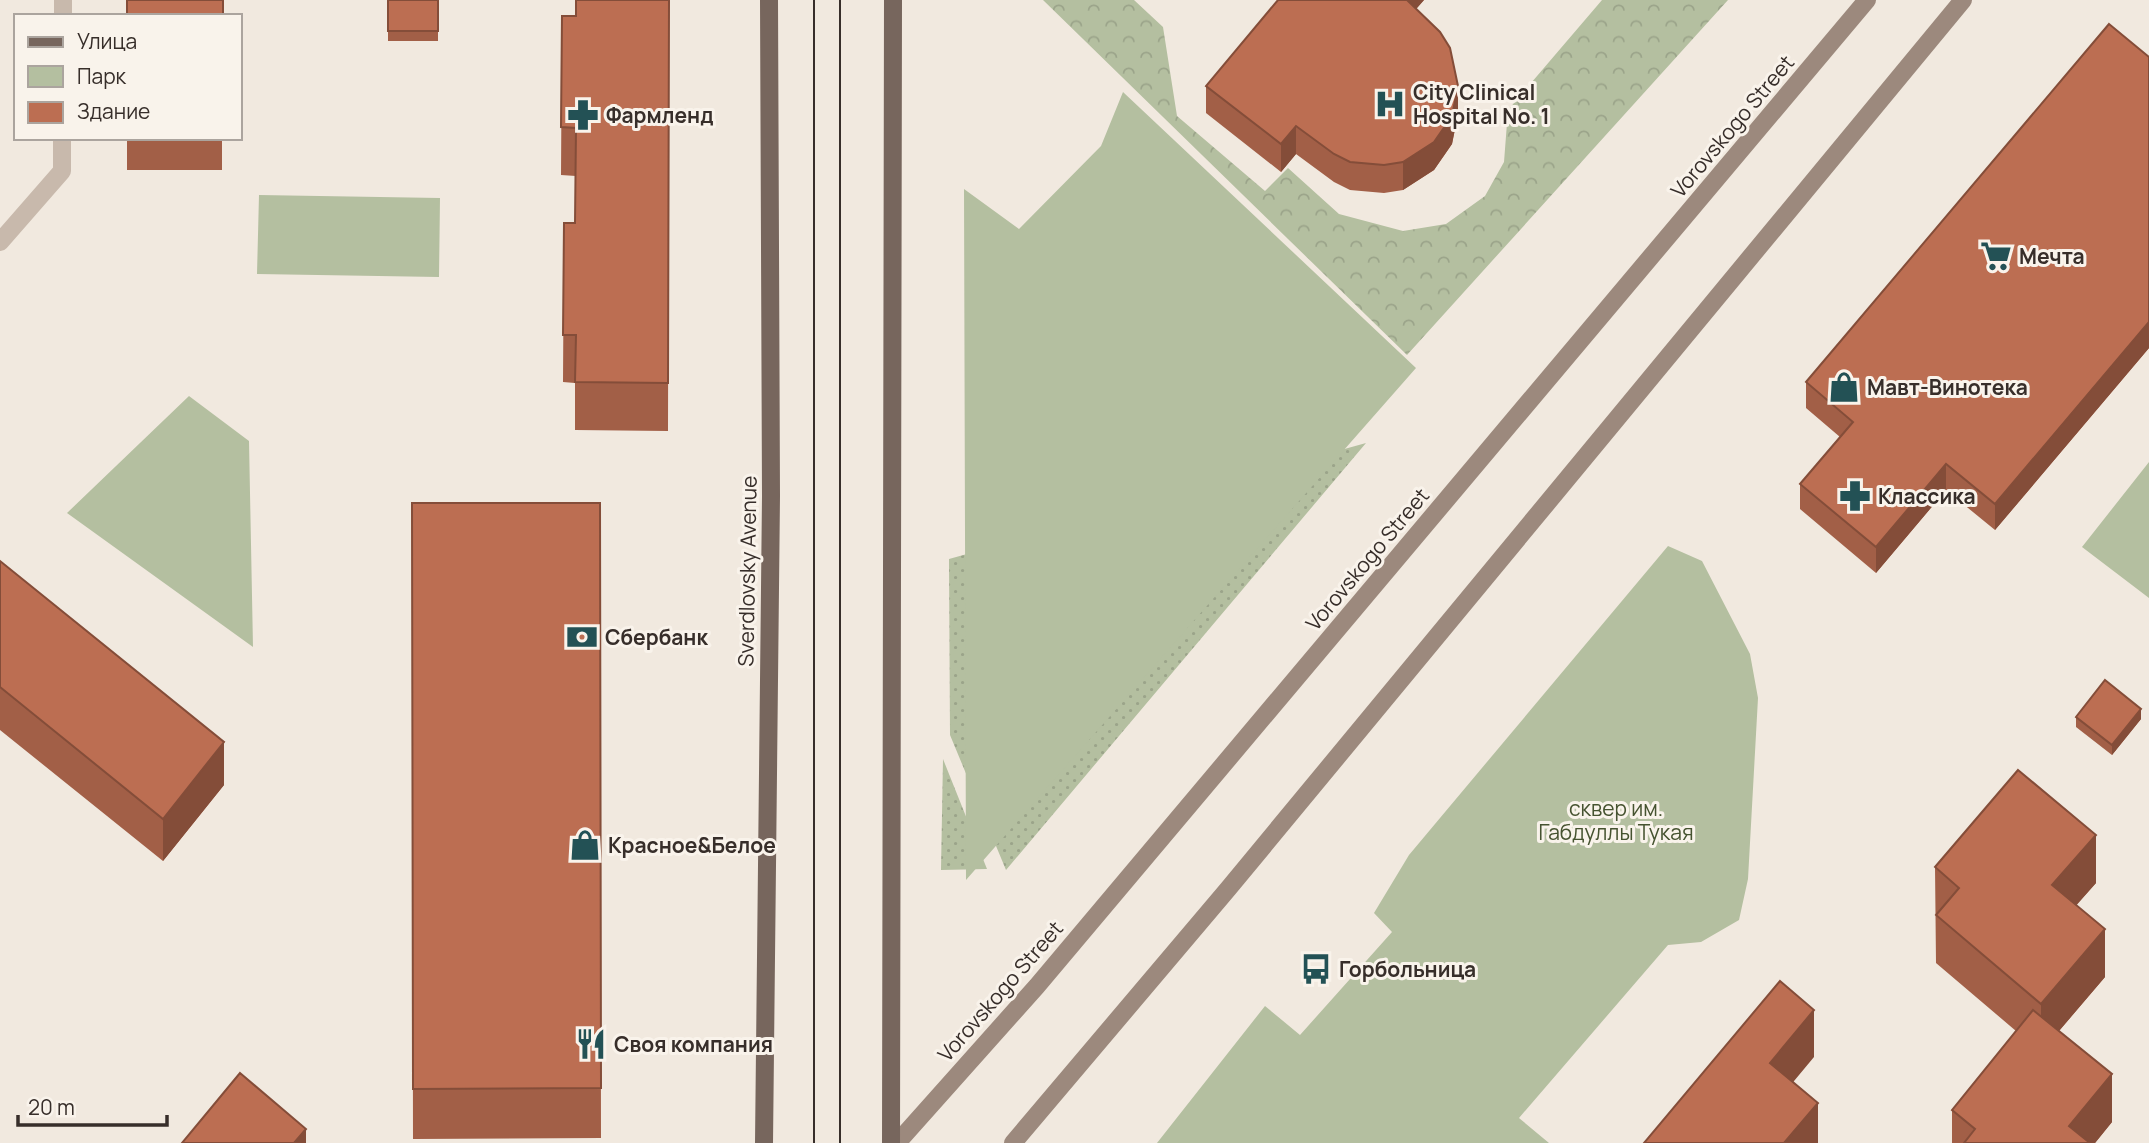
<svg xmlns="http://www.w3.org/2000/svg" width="2149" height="1143" font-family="Manrope,sans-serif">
	<defs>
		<pattern id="grass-dots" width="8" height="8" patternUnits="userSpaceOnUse" patternTransform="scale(1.75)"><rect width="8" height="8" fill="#b4bfa0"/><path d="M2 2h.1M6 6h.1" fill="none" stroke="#9ba48a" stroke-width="1.8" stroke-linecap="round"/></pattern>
		<pattern id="forest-crowns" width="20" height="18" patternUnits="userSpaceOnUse" patternTransform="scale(1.75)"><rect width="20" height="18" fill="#b4bfa0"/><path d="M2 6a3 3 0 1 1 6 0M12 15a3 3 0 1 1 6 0" fill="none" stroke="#9ba48a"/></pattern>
	</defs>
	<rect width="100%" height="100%" fill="#f1e9df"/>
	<path fill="url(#grass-dots)" d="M 1366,443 L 1006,870 L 950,735 L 949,559 Z
		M 943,759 L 987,869 L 941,870 Z"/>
	<path fill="url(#forest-crowns)" d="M 1043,0 L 1134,0 L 1163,27 L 1177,116 L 1265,191 L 1288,168 L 1339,214 L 1403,231 L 1446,224 L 1485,196 L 1504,162 L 1508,110 L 1602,0 L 1728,0 L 1407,355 Z"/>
	<path fill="#b4bfa0" d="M 1123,92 L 1416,368 L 966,880 L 964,189 L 1019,229 L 1101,146 Z
		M 259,195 L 440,198 L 439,277 L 257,274 Z
		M 189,396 L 249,441 L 253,647 L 67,513 Z
		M 2149,462 L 2149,598 L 2082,547 Z
		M 1668,546 L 1702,561 L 1750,654 L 1758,698 L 1748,879 L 1739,920 L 1701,942 L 1668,945 L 1519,1118 L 1549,1143 L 1157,1143 L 1265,1006 L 1300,1035 L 1392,932 L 1374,913 L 1409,855 Z"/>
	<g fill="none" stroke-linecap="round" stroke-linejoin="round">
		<path stroke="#c8b9ac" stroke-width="18" d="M 63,16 L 63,0
			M 0,242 L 62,171 L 62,138"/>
		<path stroke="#9c897d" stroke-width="18" d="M 897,1143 L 1037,986 L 1867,0
			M 1013,1143 L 1228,889 L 1963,0"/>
		<path stroke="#77665d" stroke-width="18" d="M 764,1143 L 771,496 L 769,0
			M 891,1143 L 893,0"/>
		<path stroke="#372e2a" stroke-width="2" d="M 814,1143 L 814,0
			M 840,1143 L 840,0"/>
	</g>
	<path fill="#a25f47" d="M 388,0 L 438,0 L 438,41 L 388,41 Z
		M 669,0 L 668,431 L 575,430 L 575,383 L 563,382 L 564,223 L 575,223 L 576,176 L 561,175 L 562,16 L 576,16 Z
		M 1278,0 L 1424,0 L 1416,9 L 1458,114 L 1452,144 L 1434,170 L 1403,190 L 1384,193 L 1350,190 L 1334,182 L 1296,154 L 1281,172 L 1206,113 L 1206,86 Z
		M 2149,57 L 2149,348 L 1995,530 L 1946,490 L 1876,573 L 1800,509 L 1800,484 L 1840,437 L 1806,408 L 1806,382 Z
		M 127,138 L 222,138 L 222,170 L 127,170 Z
		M 412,503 L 600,503 L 601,1138 L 413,1139 Z
		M 0,561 L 224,785 L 163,861 L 0,730 Z
		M 2076,717 L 2141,719 L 2112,755 L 2076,727 Z
		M 1935,867 L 2096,883 L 2076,905 L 2105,977 L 2059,1031 L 2112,1122 L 2095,1143 L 1952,1143 L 1952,1110 L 2016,1031 L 1936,963 Z"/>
	<path fill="#844d39" d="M 1403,0 L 1424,0 L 1403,24 Z
		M 1458,86 L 1458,114 L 1452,144 L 1434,170 L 1403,190 L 1403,162 Z
		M 1296,126 L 1296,154 L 1281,172 L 1281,144 Z
		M 2149,322 L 2149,348 L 1995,530 L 1995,504 Z
		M 1946,464 L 1946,490 L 1876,573 L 1876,547 Z
		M 2141,709 L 2141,719 L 2112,755 L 2112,745 Z
		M 224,742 L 224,785 L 163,861 L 163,819 Z
		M 2096,835 L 2096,883 L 2052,933 L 2052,885 Z
		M 2105,929 L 2105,977 L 2041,1052 L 2041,1004 Z
		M 1814,1010 L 1814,1057 L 1770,1110 L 1770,1063 Z
		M 2112,1074 L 2112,1122 L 2095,1143 L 2069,1143 L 2069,1126 Z
		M 1818,1103 L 1818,1143 L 1784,1143 Z
		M 306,1129 L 306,1143 L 294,1143 Z"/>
	<path fill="#bc6e52" stroke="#844d39" stroke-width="2" d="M 127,0 L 223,0 L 223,16 L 127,16 Z
		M 388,0 L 438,0 L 438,31 L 388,31 Z
		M 576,0 L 669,0 L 668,383 L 575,382 L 576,335 L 563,335 L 564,223 L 575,223 L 576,128 L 561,127 L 562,16 L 576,16 Z
		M 1278,0 L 1407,0 L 1440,32 L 1450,48 L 1458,86 L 1452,116 L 1434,142 L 1403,162 L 1384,165 L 1350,162 L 1334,154 L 1296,126 L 1281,144 L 1206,86 Z
		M 2109,24 L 2149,57 L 2149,322 L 1995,504 L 1946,464 L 1876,547 L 1800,484 L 1853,422 L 1806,382 Z
		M 412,503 L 600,503 L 601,1088 L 413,1089 Z
		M 0,561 L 224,742 L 163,819 L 0,687 Z
		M 2105,680 L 2141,709 L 2112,745 L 2076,717 Z
		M 2018,770 L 2096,835 L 2052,885 L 2105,929 L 2041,1004 L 1936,915 L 1959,888 L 1935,867 Z
		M 1780,981 L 1814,1010 L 1770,1063 L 1818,1103 L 1784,1143 L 1644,1143 Z
		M 2033,1010 L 2112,1074 L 2069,1126 L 2090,1143 L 1964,1143 L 1975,1129 L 1952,1110 Z
		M 240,1073 L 306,1129 L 294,1143 L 182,1143 Z"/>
	<defs>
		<symbol id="hospital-bare" viewBox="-9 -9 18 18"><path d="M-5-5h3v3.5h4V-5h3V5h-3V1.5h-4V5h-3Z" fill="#235155" stroke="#f9f3eb" stroke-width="2.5" paint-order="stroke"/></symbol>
		<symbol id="pharmacy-bare" viewBox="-9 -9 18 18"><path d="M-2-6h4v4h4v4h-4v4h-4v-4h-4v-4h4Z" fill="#235155" stroke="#f9f3eb" stroke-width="2.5" paint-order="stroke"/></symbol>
		<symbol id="supermarket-bare" viewBox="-9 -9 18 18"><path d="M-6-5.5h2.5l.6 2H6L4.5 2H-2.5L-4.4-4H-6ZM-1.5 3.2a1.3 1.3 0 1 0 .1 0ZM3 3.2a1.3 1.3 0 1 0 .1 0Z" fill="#235155" stroke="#f9f3eb" stroke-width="2.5" paint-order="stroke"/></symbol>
		<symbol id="shop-bare" viewBox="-9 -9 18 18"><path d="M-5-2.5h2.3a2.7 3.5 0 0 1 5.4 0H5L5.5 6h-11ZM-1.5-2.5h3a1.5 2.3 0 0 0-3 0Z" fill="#235155" stroke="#f9f3eb" stroke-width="2.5" paint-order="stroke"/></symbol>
		<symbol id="bank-bare" viewBox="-9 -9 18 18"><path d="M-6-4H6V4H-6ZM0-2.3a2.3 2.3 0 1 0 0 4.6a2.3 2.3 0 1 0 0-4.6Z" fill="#235155" stroke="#f9f3eb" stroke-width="2.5" paint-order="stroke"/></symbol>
		<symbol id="bus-bare" viewBox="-9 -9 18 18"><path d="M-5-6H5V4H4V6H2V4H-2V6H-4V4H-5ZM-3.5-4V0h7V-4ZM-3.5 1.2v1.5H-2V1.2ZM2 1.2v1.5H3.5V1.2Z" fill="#235155" stroke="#f9f3eb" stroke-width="2.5" paint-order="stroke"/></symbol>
		<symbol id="restaurant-bare" viewBox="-9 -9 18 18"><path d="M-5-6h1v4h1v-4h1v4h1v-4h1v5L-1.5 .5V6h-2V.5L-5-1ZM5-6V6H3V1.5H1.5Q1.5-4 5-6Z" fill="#235155" stroke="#f9f3eb" stroke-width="2.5" paint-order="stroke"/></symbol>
	</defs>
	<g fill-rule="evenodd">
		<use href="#hospital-bare" x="1368" y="82" width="44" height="44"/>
		<use href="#pharmacy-bare" x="561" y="93" width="44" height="44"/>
		<use href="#supermarket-bare" x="1974" y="234" width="44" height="44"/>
		<use href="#shop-bare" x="1822" y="365" width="44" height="44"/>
		<use href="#pharmacy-bare" x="1833" y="474" width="44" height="44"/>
		<use href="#bank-bare" x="560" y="615" width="44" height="44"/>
		<use href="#shop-bare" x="563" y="823" width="44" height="44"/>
		<use href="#bus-bare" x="1294" y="947" width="44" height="44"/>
		<use href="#restaurant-bare" x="569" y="1022" width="44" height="44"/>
	</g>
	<g text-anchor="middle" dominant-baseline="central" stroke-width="6" stroke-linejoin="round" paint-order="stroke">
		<g font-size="21" font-weight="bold" fill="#372e2a" stroke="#f9f3eb" text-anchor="start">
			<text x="1413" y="92">City Clinical<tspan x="1413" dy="24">Hospital No. 1</tspan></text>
			<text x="606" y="115">Фармленд</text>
			<text x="2019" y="256">Мечта</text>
			<text x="1867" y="387">Мавт-Винотека</text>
			<text x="1878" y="496">Классика</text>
			<text x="605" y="637">Сбербанк</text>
			<text x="608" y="845">Красное&amp;Белое</text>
			<text x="1339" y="969">Горбольница</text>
			<text x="614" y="1044">Своя компания</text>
		</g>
		<g font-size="21" fill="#372e2a" stroke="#f9f3eb">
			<text transform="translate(1732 126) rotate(-50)">Vorovskogo Street</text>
			<text transform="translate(1367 559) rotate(-50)">Vorovskogo Street</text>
			<text transform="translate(747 571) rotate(-89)">Sverdlovsky Avenue</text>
			<text transform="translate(1000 991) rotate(-49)">Vorovskogo Street</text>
		</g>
		<g font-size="21" fill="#465330" stroke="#f9f3eb">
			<text x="1616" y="808">сквер им.<tspan x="1616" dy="24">Габдуллы Тукая</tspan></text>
		</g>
	</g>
	<rect x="14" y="14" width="228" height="126" fill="#f9f3eb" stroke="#aba49e" stroke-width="2"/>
	<rect x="28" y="37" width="35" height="10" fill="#77665d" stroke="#aba49e" stroke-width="2"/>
	<text x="77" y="49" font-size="21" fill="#372e2a">Улица</text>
	<rect x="28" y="66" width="35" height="21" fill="#b4bfa0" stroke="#aba49e" stroke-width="2"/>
	<text x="77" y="84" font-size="21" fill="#372e2a">Парк</text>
	<rect x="28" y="102" width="35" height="21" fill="#bc6e52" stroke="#aba49e" stroke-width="2"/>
	<text x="77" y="119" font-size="21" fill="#372e2a">Здание</text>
	<path d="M18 1115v10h149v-10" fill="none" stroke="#372e2a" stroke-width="3.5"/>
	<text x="28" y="1115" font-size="21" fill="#372e2a" stroke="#f9f3eb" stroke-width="5" paint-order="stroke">20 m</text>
</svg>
